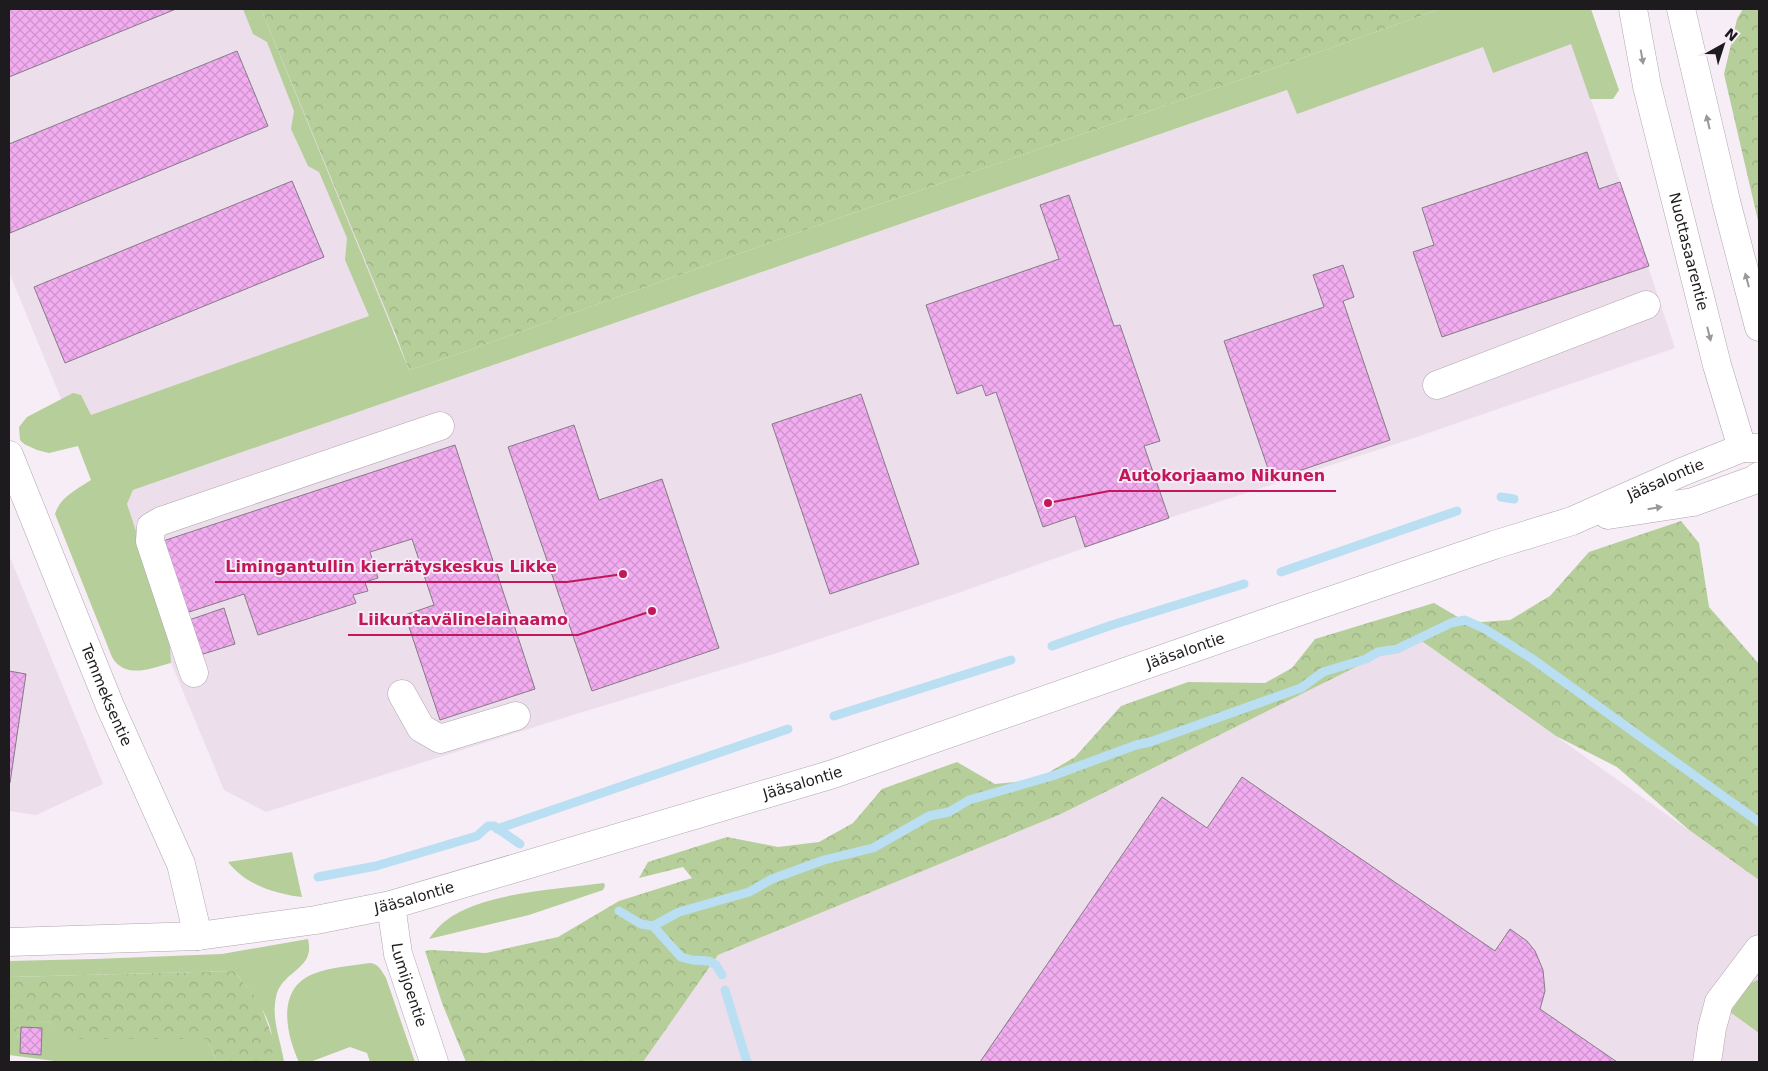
<svg xmlns="http://www.w3.org/2000/svg" width="1768" height="1071" font-family="'DejaVu Sans',sans-serif">
	<defs>
		<pattern id="forest-crowns" width="20" height="18" patternUnits="userSpaceOnUse" patternTransform="scale(1.25)"><rect width="20" height="18" fill="#b6ce99"/><path d="M2 6a3 3 0 1 1 6 0M12 15a3 3 0 1 1 6 0" fill="none" stroke="#9cb083"/></pattern>
		<pattern id="building-cross-hatch" width="8" height="8" patternUnits="userSpaceOnUse" patternTransform="scale(1.25)"><rect width="8" height="8" fill="#f2acf0"/><path d="M0 0l8 8M0 8l8-8" fill="none" stroke="#cf93cd"/></pattern>
	</defs>
	<rect width="100%" height="100%" fill="#f7edf6"/>
	<path fill="#eddeec" d="M 9,9 L 261,9 L 394,330 L 107,430 L 66,411 L 9,272 Z
		M 1522,9 L 1559,9 L 1620,182 L 1675,348 L 1411,439 L 1169,518 L 955,594 L 777,653 L 576,714 L 266,812 L 224,790 L 116,530 L 133,490 Z
		M 9,555 L 103,784 L 36,815 L 9,811 Z
		M 1416,637 L 1759,880 L 1759,1062 L 643,1062 L 718,955 L 1061,814 Z"/>
	<path fill="#b6ce99" d="M 243,9 L 261,9 L 409,370 L 461,353 L 825,223 L 1277,67 L 1440,9 L 1591,9 L 1619,90 L 1613,99 L 1590,99 L 1571,44 L 1493,73 L 1483,47 L 1297,114 L 1287,90 L 133,490 L 127,504 L 169,630 L 171,663 C 152,668 125,680 112,657 L 55,514 C 60,497 76,490 91,480 L 78,446 L 49,453 L 37,450 L 24,444 L 20,440 L 19,427 L 27,417 L 73,393 L 81,395 L 91,415 L 369,316 L 345,260 L 347,238 L 319,172 L 308,166 L 291,129 L 294,111 L 267,42 L 253,34 Z
		M 292,852 L 302,897 C 274,894 245,884 228,862 Z
		M 604,883 L 605,886 L 603,890 L 529,915 L 429,939 C 436,929 444,921 454,915 C 494,892 558,889 604,883 Z
		M 308,939 C 309,944 310,950 308,955 C 303,971 280,976 276,997 C 271,1019 281,1041 284,1062 L 269,1062 C 283,1029 254,995 234,971 L 9,977 L 9,961 L 95,959 L 222,954 Z
		M 370,963 C 379,964 381,970 386,978 L 415,1062 L 370,1062 L 367,1053 L 350,1047 L 310,1062 L 299,1062 C 286,1034 276,989 313,974 C 330,967 351,966 370,963 Z
		M 1757,980 L 1759,981 L 1759,1033 L 1730,1012 L 1751,983 Z
		M 49,1021 L 65,1039 L 207,1039 L 217,1062 L 62,1062 L 9,1055 L 9,1039 L 17,1039 L 20,1022 Z"/>
	<path fill="url(#forest-crowns)" d="M 261,9 L 1440,9 L 1277,67 L 825,223 L 461,353 L 409,370 L 394,330 Z
		M 1743,9 L 1759,9 L 1759,225 L 1724,74 L 1737,19 Z
		M 1681,521 L 1699,543 L 1709,607 L 1759,664 L 1759,880 L 1689,830 L 1617,767 L 1556,736 L 1416,637 L 1061,814 L 718,955 L 643,1062 L 466,1062 L 442,1003 L 425,951 L 431,950 L 486,953 L 558,937 L 619,901 L 692,878 L 683,867 L 639,878 L 648,862 L 727,837 L 778,847 L 819,842 L 853,823 L 882,789 L 957,762 L 995,784 L 1036,780 L 1075,757 L 1121,706 L 1188,682 L 1265,683 L 1292,668 L 1315,639 L 1434,603 L 1468,623 L 1510,620 L 1550,596 L 1589,552 Z
		M 234,971 L 260,1003 L 274,1041 L 272,1055 L 269,1062 L 217,1062 L 207,1039 L 64,1039 L 49,1021 L 20,1023 L 17,1039 L 9,1039 L 9,977 Z"/>
	<g fill="none" stroke-linecap="round" stroke-linejoin="round">
		<path stroke="#badff3" stroke-width="9" d="M 1501,497 L 1514,499
			M 1281,572 L 1457,511
			M 1052,646 L 1112,625 L 1244,584
			M 834,716 L 1011,660
			M 497,829 L 788,729
			M 318,877 L 376,866 L 477,836 L 488,826 L 494,826 L 520,844
			M 619,911 L 641,924 L 653,926 L 681,957 L 692,960 L 709,961 L 716,965 L 722,975
			M 653,926 L 679,912 L 749,892 L 772,879 L 824,860 L 873,848 L 929,816 L 949,812 L 969,800 L 1052,776 L 1136,745 L 1150,742 L 1301,688 L 1323,672 L 1366,659 L 1378,652 L 1397,649 L 1451,623 L 1465,620 L 1485,629 L 1531,658 L 1759,822
			M 725,990 L 747,1062"/>
	</g>
	<path fill="url(#building-cross-hatch)" stroke="#847c84" d="M 9,9 L 176,9 L 9,77 Z
		M 237,51 L 268,126 L 10,233 L 9,144 Z
		M 1587,152 L 1599,189 L 1620,182 L 1649,266 L 1442,337 L 1413,252 L 1434,245 L 1422,208 Z
		M 292,181 L 324,257 L 65,363 L 34,287 Z
		M 1069,195 L 1114,326 L 1120,325 L 1160,441 L 1144,446 L 1169,518 L 1085,547 L 1075,516 L 1043,527 L 996,392 L 986,396 L 982,385 L 957,394 L 926,305 L 1059,259 L 1040,205 Z
		M 1343,265 L 1354,297 L 1343,301 L 1390,440 L 1272,480 L 1224,341 L 1324,307 L 1313,275 Z
		M 861,394 L 919,564 L 830,594 L 772,424 Z
		M 574,425 L 599,500 L 662,479 L 719,648 L 592,691 L 508,447 Z
		M 455,445 L 535,689 L 440,720 L 405,615 L 434,605 L 412,539 L 370,552 L 378,578 L 365,582 L 368,591 L 353,595 L 356,603 L 258,635 L 244,594 L 186,613 L 163,541 Z
		M 224,608 L 235,644 L 200,655 L 189,620 Z
		M 9,671 L 26,674 L 10,783 L 9,783 Z
		M 1242,777 L 1495,951 L 1510,929 L 1527,941 L 1535,951 L 1543,970 L 1545,991 L 1540,1009 L 1617,1062 L 980,1062 L 1162,797 L 1207,828 Z
		M 21,1027 L 42,1028 L 41,1055 L 20,1053 Z"/>
	<g fill="none" stroke-linecap="round" stroke-linejoin="round">
		<defs>
			<g id="minor">
				<path id="s1" d="M 1633,9 L 1647,86 L 1717,365 L 1742,448"/>
				<path d="M 1681,9 L 1727,205 L 1759,327"/>
				<path d="M 1437,385 L 1646,305"/>
				<path id="s2" d="M 9,455 L 110,706 L 181,864 L 198,936"/>
				<path d="M 194,673 L 150,541 L 151,527 L 161,521 L 440,426"/>
				<path d="M 402,694 L 421,728 L 440,739 L 516,716"/>
				<path id="s3" d="M 391,905 L 398,954 L 434,1062"/>
				<path d="M 1707,1062 L 1712,1028 L 1719,1002 L 1759,949"/>
			</g>
			<g id="major">
				<path d="M 1608,515 L 1693,502 L 1754,480 L 1759,476"/>
				<path id="s4" d="M 9,942 L 198,936 L 316,920 L 391,905 L 833,774 L 1274,620 L 1494,545 L 1572,521 L 1682,472 L 1742,448 L 1759,448"/>
			</g>
		</defs>
		<use href="#minor" stroke="#aea5ad" stroke-width="29"/>
		<use href="#major" stroke="#aea5ad" stroke-width="29"/>
		<use href="#minor" stroke="#fff" stroke-width="28"/>
		<use href="#major" stroke="#fff" stroke-width="28"/>
	</g>
	<defs><path id="oneway-solid" d="M-6-.8H1V-3.2L6.5 0L1 3.2V.8H-6Z" transform="scale(1.25)"/></defs>
	<g fill="#9a989a">
		<use href="#oneway-solid" transform="translate(1642 57) rotate(80)"/>
		<use href="#oneway-solid" transform="translate(1708 122) rotate(-103)"/>
		<use href="#oneway-solid" transform="translate(1747 280) rotate(-105)"/>
		<use href="#oneway-solid" transform="translate(1709 334) rotate(76)"/>
		<use href="#oneway-solid" transform="translate(1655 508) rotate(-9)"/>
	</g>
	<g text-anchor="middle" dominant-baseline="central" stroke-width="4" stroke-linejoin="round" paint-order="stroke">
		<g font-size="15" fill="#1e1b1e" stroke="#f7edf6">
			<text stroke="none"><textPath href="#s1" startOffset="249">Nuottasaarentie</textPath></text>
			<text stroke="none"><textPath href="#s4" startOffset="1729">Jääsalontie</textPath></text>
			<text stroke="none"><textPath href="#s4" startOffset="1219">Jääsalontie</textPath></text>
			<text stroke="none"><textPath href="#s2" startOffset="259">Temmeksentie</textPath></text>
			<text stroke="none"><textPath href="#s4" startOffset="814">Jääsalontie</textPath></text>
			<text stroke="none"><textPath href="#s4" startOffset="409">Jääsalontie</textPath></text>
			<text stroke="none"><textPath href="#s3" startOffset="82">Lumijoentie</textPath></text>
		</g>
	</g>
	<path fill="none" stroke="#c2185b" stroke-width="2" d="M1048 503L1109 491H1336M623 574L567 582H215M652 611L578 635H348"/>
	<g fill="#c2185b" stroke="#f7edf6" stroke-width="2">
		<circle cx="1048" cy="503" r="5"/>
		<circle cx="623" cy="574" r="5"/>
		<circle cx="652" cy="611" r="5"/>
	</g>
	<g font-size="16" text-anchor="middle" font-weight="bold" fill="#c2185b" stroke="#f7edf6" stroke-width="4" stroke-linejoin="round" paint-order="stroke">
		<text x="1222" y="481">Autokorjaamo Nikunen</text>
		<text x="391" y="572">Limingantullin kierrätyskeskus Likke</text>
		<text x="463" y="625">Liikuntavälinelainaamo</text>
	</g>
	<rect width="1768" height="1071" fill="none" stroke="#1e1b1e" stroke-width="20"/>
	<g transform="translate(1723 45) rotate(39)" stroke="#f7edf6" stroke-width="4" paint-order="stroke">
	<path d="M0-4L9 19L0 12L-9 19Z" fill="#1e1b1e"/>
	<text y="-8" font-size="14" font-weight="bold" text-anchor="middle" fill="#1e1b1e">N</text>
	</g>
</svg>
